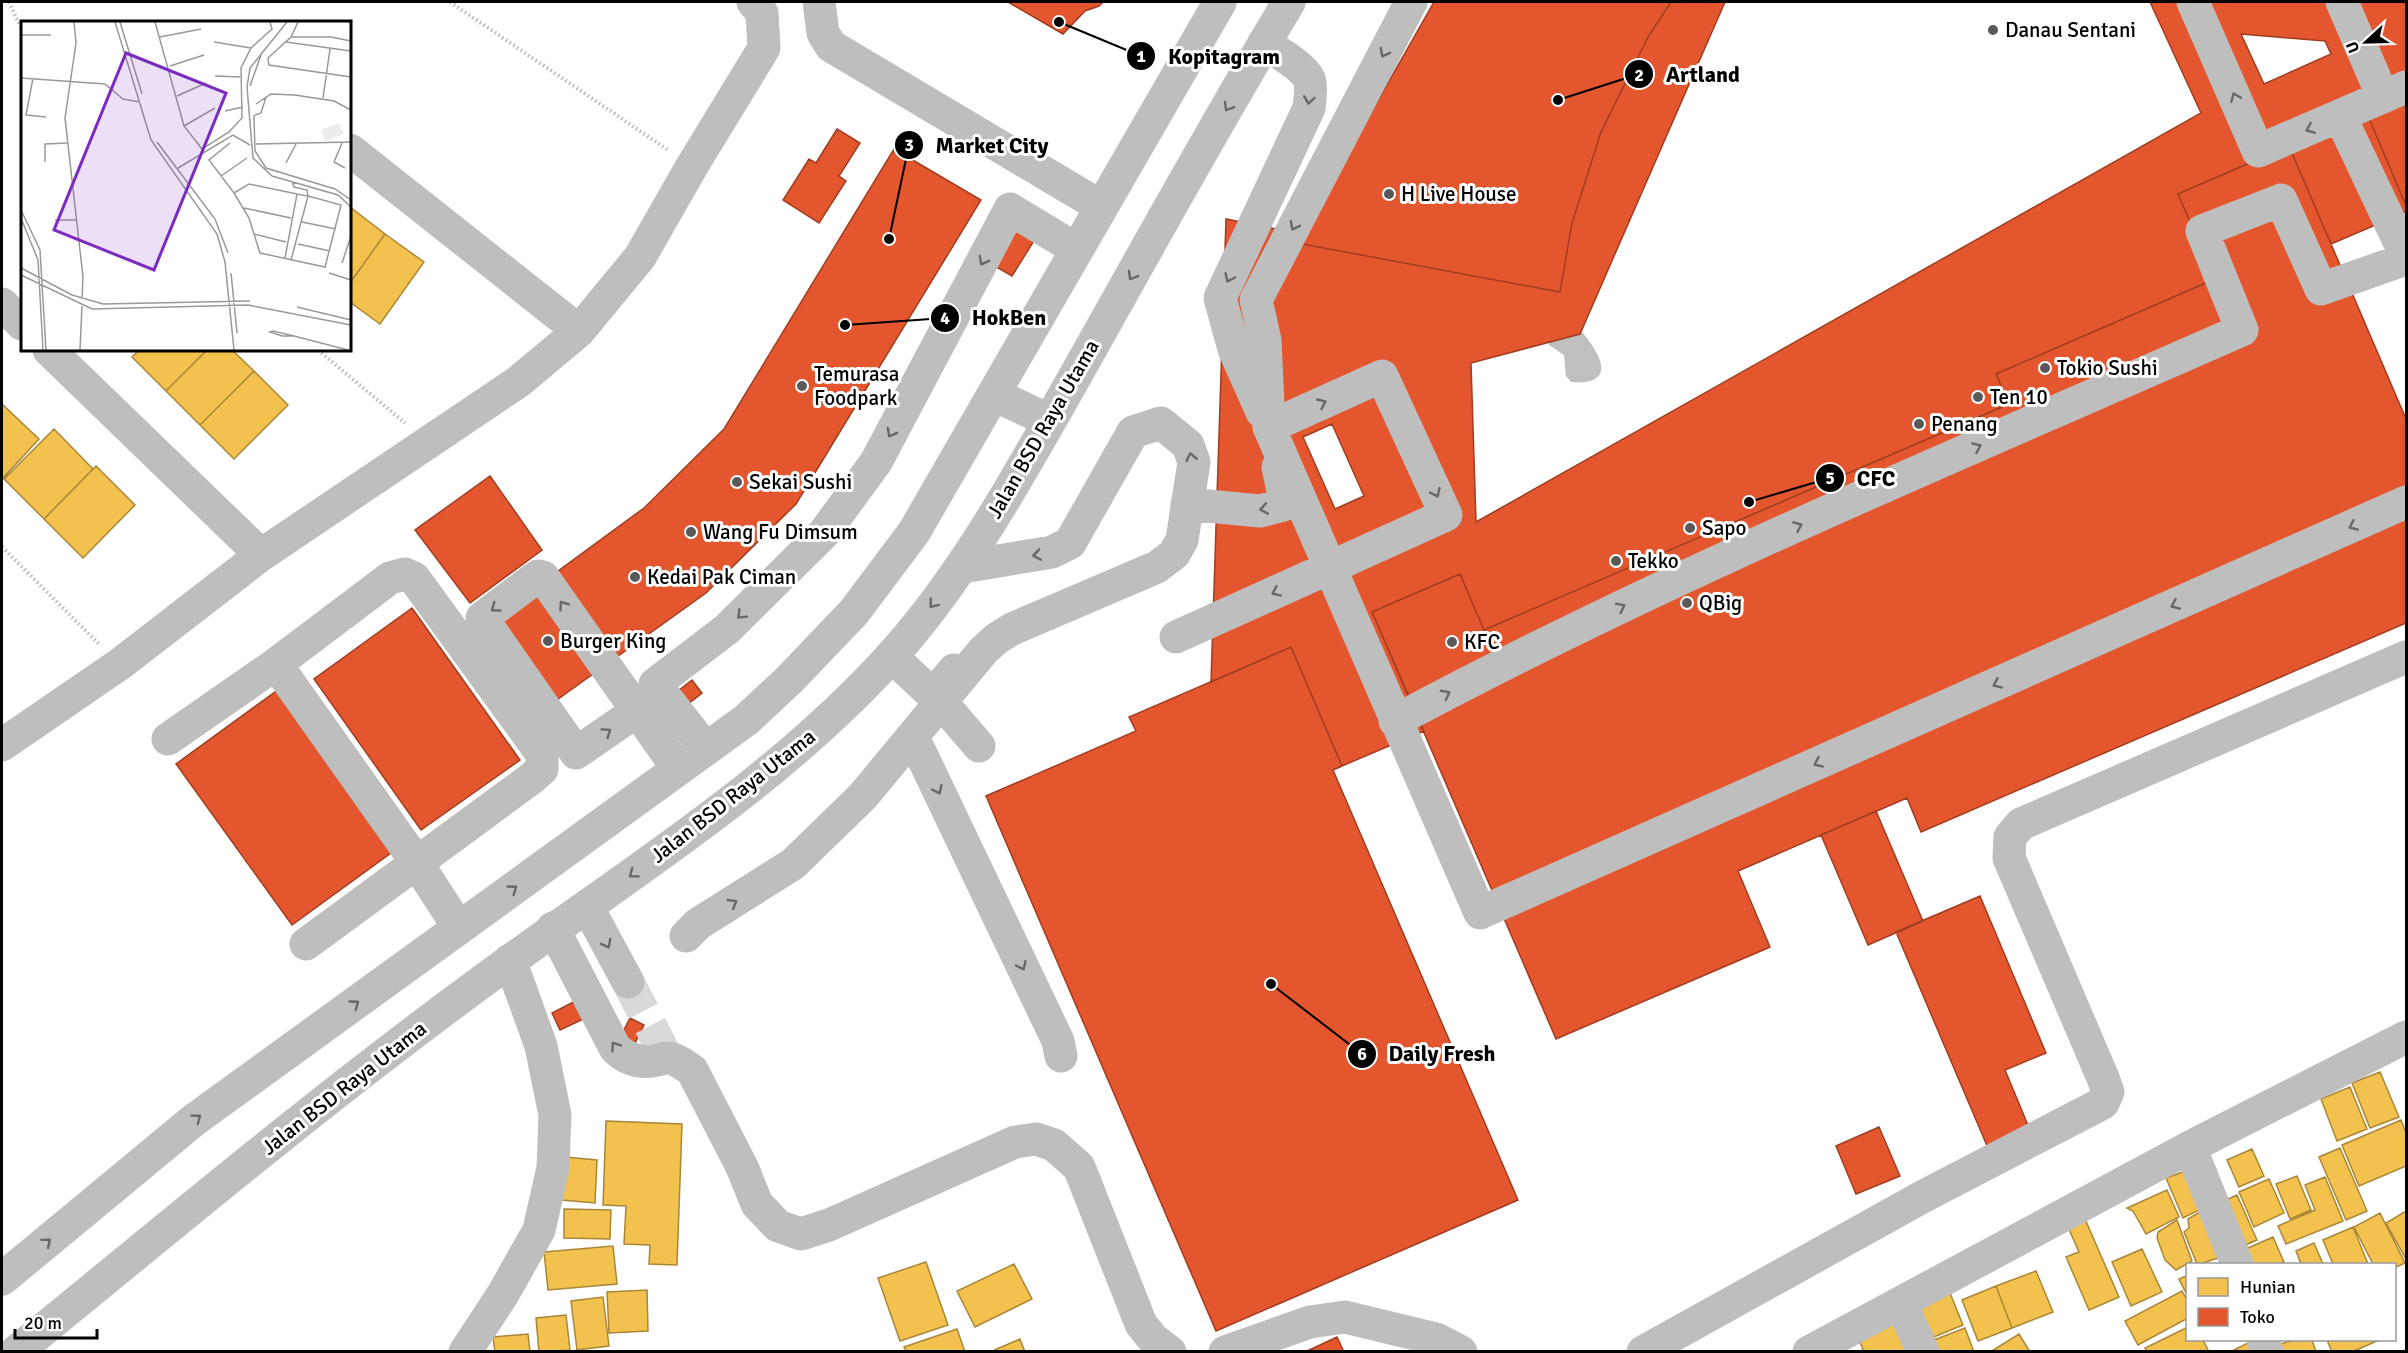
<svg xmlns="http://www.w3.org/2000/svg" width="2408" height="1353" font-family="Signika,sans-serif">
	<rect width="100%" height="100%" fill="#fff"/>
	<path fill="#bfbfbf" d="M 1575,324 C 1585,335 1619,373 1590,381 C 1584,383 1576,382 1571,382 L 1566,376 L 1564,355 L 1549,345 L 1548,334 Z"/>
	<path fill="#f2c14e" stroke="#a98737" stroke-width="1.5" d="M 350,207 L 385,234 L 350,283 Z
		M 385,234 L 424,262 L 380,324 L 350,302 L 350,283 Z
		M 139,350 L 207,350 L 166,391 L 132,357 Z
		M 207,350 L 232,350 L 254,371 L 200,425 L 166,391 Z
		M 254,371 L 288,405 L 234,459 L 200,425 Z
		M 2,404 L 39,439 L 2,479 Z
		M 54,429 L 93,469 L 44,519 L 4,479 Z
		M 96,466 L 135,505 L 83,558 L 44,519 Z
		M 2380,1072 L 2399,1117 L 2370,1128 L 2352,1083 Z
		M 2350,1087 L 2367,1129 L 2337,1141 L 2321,1099 Z
		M 2401,1120 L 2406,1133 L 2406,1166 L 2359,1186 L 2342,1145 Z
		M 606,1121 L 682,1124 L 677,1265 L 649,1264 L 650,1245 L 624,1244 L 626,1206 L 603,1205 Z
		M 2340,1148 L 2367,1211 L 2346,1220 L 2319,1157 Z
		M 2252,1149 L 2264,1176 L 2239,1187 L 2227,1160 Z
		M 565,1157 L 597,1160 L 595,1203 L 562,1200 Z
		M 2191,1169 L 2207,1206 L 2183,1218 L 2166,1178 Z
		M 2297,1176 L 2311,1210 L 2290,1219 L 2276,1184 Z
		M 2325,1177 L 2343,1221 L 2286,1244 L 2278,1226 L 2315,1210 L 2305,1185 Z
		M 2269,1179 L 2284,1213 L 2254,1227 L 2239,1192 Z
		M 2167,1190 L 2179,1217 L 2146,1234 L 2133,1211 L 2127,1208 Z
		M 2237,1195 L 2257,1240 L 2236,1249 L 2217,1204 Z
		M 564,1209 L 611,1210 L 610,1239 L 564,1238 Z
		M 2406,1211 L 2406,1259 L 2386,1223 Z
		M 2198,1213 L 2203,1214 L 2224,1256 L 2200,1264 L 2197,1264 L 2184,1232 L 2189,1228 L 2188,1219 Z
		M 2380,1213 L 2405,1263 L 2394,1268 L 2394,1264 L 2373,1264 L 2354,1227 Z
		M 2085,1219 L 2119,1297 L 2089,1310 L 2066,1257 L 2079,1252 L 2068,1227 Z
		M 2177,1220 L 2192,1261 L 2176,1270 L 2165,1260 L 2157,1238 L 2158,1232 Z
		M 2353,1227 L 2368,1264 L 2333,1264 L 2323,1240 Z
		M 2273,1237 L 2284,1262 L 2279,1264 L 2244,1264 L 2239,1252 Z
		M 2314,1243 L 2323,1264 L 2301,1264 L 2296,1251 Z
		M 613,1246 L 617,1284 L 548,1290 L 544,1252 Z
		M 2142,1249 L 2162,1292 L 2131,1306 L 2112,1262 Z
		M 926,1262 L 948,1325 L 900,1341 L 878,1278 Z
		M 1014,1264 L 1032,1299 L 975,1327 L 957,1291 Z
		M 2036,1271 L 2053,1312 L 2012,1328 L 1996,1286 Z
		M 2188,1275 L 2188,1297 L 2179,1279 Z
		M 1996,1286 L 2012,1328 L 1978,1341 L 1962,1300 Z
		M 647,1290 L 648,1331 L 609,1333 L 607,1292 Z
		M 2182,1291 L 2188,1302 L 2188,1318 L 2138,1345 L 2125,1321 Z
		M 1950,1293 L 1963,1325 L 1924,1341 L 1911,1308 Z
		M 603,1297 L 609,1346 L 577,1350 L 571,1301 Z
		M 566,1315 L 570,1350 L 539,1352 L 536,1318 Z
		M 1893,1315 L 1907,1352 L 1864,1352 L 1855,1330 Z
		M 2188,1327 L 2188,1340 L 2203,1340 L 2209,1352 L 2147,1352 L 2145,1348 Z
		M 1965,1328 L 1974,1352 L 1929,1352 L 1926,1343 Z
		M 957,1329 L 965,1352 L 906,1352 L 904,1347 Z
		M 528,1334 L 530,1352 L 495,1352 L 493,1337 Z
		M 2019,1334 L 2030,1352 L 1990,1352 Z
		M 1020,1339 L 1025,1352 L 990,1352 Z
		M 2294,1340 L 2312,1340 L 2316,1352 L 2272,1352 L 2271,1347 Z
		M 2327,1340 L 2377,1340 L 2377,1341 L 2352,1352 L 2332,1352 Z
		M 2248,1343 L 2252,1352 L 2230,1352 Z"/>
	<path fill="#e4572e" stroke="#a03d20" stroke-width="1.5" fill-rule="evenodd" d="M 1008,2 L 1103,2 L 1099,6 L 1085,11 L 1063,34 Z
		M 1434,2 L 1671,2 L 1648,37 L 1601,132 L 1572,223 L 1560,292 L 1297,243 Z
		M 1671,2 L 1725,2 L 1580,334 L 1471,363 L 1476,522 L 2201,113 L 2150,2 L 2406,2 L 2406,94 L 2366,111 L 2406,206 L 2406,212 L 2331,244 L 2289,146 L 2178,194 L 2215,279 L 1996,374 L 2009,404 L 1484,630 L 1460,574 L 1372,612 L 1424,731 L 1342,766 L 1291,647 L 1211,682 L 1226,219 L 1301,234 L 1297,243 L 1560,292 L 1572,223 L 1601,132 L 1648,37 ZM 2241,34 L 2325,41 L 2331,54 L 2264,84 ZM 1332,424 L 1364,496 L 1335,509 L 1303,437 Z
		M 2406,94 L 2406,206 L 2366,111 Z
		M 837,129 L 860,143 L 839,176 L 846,181 L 819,223 L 783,200 L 809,159 L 816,163 Z
		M 2289,146 L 2406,419 L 2406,623 L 1921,832 L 1907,798 L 1738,871 L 1770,947 L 1556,1039 L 1372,612 L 1460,574 L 1484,630 L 2009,404 L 1996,374 L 2215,279 L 2178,194 Z
		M 894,149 L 981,200 L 796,504 L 706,593 L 554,702 L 494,618 L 644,508 L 724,429 Z
		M 1026,212 L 1045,223 L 1012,276 L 993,265 Z
		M 490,476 L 542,550 L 470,603 L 415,530 Z
		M 412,608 L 520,760 L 421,830 L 314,679 Z
		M 1291,647 L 1342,766 L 1333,770 L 1518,1200 L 1216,1331 L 986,796 L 1136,731 L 1129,717 Z
		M 692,680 L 702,693 L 670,718 L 660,705 Z
		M 279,689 L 395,850 L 292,925 L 176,764 Z
		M 1876,811 L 1923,921 L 1868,945 L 1821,835 Z
		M 1980,896 L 2046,1053 L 2005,1070 L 2030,1130 L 1988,1148 L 1896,932 Z
		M 581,998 L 590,1016 L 560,1030 L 552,1013 Z
		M 630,1018 L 644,1025 L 631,1051 L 617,1044 Z
		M 1879,1127 L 1900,1176 L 1856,1194 L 1836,1146 Z
		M 1337,1337 L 1344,1352 L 1305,1352 Z"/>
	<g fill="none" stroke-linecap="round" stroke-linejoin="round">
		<path stroke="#d9d9d9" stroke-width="33" stroke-dasharray="33 16" stroke-linecap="butt" d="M 628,982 L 667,1058"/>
		<defs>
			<path id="major" d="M 995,395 L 1050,421
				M 2,1279 L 194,1120 L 746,720 L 789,680 L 854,612 L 914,532 L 1220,2
				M 16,1352 C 168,1228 318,1102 476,986 C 620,879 777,785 897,650 C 968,569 1020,473 1073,380 C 1144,254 1214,126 1289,2"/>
		</defs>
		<use href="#major" stroke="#dbdbdb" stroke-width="34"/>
		<path stroke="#b9b9b9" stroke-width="4" stroke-dasharray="1.5 3" stroke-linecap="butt" d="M 9,2 L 22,30
			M 450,2 L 668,150
			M 318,350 L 405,423
			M 2,547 L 99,644"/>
		<path stroke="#bebebe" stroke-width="33" d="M 819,2 L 823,33 L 831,46 L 1100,206
			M 1411,2 L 1256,300 L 1265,340 L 1269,427 L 1480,913 L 2406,502
			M 2193,2 L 2258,151 L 2406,87
			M 2342,2 L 2383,97
			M 2340,116 L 2406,256
			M 350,150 L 579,331
			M 2,304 L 22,324
			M 49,350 L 261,555
			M 1262,412 L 1234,349 L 1220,298 L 1309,108 C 1310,99 1312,87 1309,79 C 1303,66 1276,51 1264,43
			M 1187,504 L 1260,511 L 1283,505 L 1284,496 L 1278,467
			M 1176,637 L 1446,515 L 1382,376 L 1269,427
			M 891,656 L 933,695 L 954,670
			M 276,664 L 390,578 L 405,574 L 414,578 L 542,754 L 542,769 L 532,778 L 306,944
			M 942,703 L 979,746
			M 637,711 L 576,753 L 482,618 L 538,576 L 543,577 L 678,769
			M 1395,721 C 1669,574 1958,455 2242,330 L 2202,231 L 2281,200 L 2321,289 L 2406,259
			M 913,737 L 1058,1041 L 1061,1056
			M 168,739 L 276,664 L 417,863 L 459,928
			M 2,745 L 120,664 L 261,555 L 518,382 L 579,331 L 640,257 L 692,166 L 764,48 L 762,13 L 753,2
			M 706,749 L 655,684 L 727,629 L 824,533 L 876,462 L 1010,209 L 1076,249
			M 587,906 L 628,982
			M 553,928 L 615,1048 C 625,1058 638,1063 653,1061 C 657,1061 662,1058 667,1058 C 676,1058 685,1066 692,1070 L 742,1167 L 757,1204 L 778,1226 L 801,1234 L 829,1225 L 1015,1142 L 1036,1139 L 1054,1145 L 1079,1167 L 1141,1324 L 1153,1339 L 1170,1352
			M 686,936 L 698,924 L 793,864 L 863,796 L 983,651 L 996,639 L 1012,629 L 1157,567 L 1174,554 L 1182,540 L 1194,462 L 1188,445 L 1161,423 L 1133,432 L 1070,543 L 1052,552 L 962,567
			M 2190,1147 L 2237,1264
			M 1901,1303 L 1923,1352
			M 2263,1340 L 2267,1352
			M 465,1352 L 503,1294 L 539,1230 L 553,1168 L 555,1115 L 541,1046 L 510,960
			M 1225,1352 L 1310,1322 L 1345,1317 L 1436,1339 L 1461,1352
			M 1643,1352 L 1924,1196 L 2103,1103 L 2108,1092 L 2103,1078 L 2009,858 L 2010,837 L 2021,824 L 2406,657
			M 1809,1352 L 2190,1147 L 2406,1037"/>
		<use href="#major" stroke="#bebebe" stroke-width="33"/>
	</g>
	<defs><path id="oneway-chevron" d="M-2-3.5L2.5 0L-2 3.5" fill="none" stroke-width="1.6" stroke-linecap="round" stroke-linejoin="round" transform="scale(1.5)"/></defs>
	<g stroke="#686868">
		<use href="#oneway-chevron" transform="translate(1384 53) rotate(118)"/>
		<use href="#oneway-chevron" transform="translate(2235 97) rotate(-113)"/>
		<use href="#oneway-chevron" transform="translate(1309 100) rotate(98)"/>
		<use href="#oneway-chevron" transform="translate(1228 107) rotate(120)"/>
		<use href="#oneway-chevron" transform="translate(2310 129) rotate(157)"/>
		<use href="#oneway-chevron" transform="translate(1294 226) rotate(118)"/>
		<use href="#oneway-chevron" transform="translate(983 261) rotate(118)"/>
		<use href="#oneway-chevron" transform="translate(1132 276) rotate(120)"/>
		<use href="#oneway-chevron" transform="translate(1229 278) rotate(115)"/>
		<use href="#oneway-chevron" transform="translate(1322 403) rotate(-25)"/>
		<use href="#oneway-chevron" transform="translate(891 433) rotate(118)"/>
		<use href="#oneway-chevron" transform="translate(1977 447) rotate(-24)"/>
		<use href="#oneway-chevron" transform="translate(1191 457) rotate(-103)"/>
		<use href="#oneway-chevron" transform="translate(1436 493) rotate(65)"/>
		<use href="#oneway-chevron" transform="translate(1264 509) rotate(170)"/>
		<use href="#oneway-chevron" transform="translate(1798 526) rotate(-24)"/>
		<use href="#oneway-chevron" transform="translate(2353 526) rotate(156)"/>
		<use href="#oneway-chevron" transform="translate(1037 555) rotate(171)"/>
		<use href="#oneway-chevron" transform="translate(1276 592) rotate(156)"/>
		<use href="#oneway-chevron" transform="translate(933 604) rotate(128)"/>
		<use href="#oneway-chevron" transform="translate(563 605) rotate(-125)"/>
		<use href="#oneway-chevron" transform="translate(2175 605) rotate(156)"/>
		<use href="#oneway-chevron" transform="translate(1621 607) rotate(-26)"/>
		<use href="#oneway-chevron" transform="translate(495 608) rotate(144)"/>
		<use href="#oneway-chevron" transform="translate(741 615) rotate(135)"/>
		<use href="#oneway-chevron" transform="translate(1997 684) rotate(156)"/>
		<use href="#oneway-chevron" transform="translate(1446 694) rotate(-28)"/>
		<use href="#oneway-chevron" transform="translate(607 732) rotate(-35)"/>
		<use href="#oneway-chevron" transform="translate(1818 763) rotate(156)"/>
		<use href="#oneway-chevron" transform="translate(938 790) rotate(65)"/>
		<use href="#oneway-chevron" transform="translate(633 874) rotate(143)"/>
		<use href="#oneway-chevron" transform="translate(513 889) rotate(-36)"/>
		<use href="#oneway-chevron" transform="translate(733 903) rotate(-31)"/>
		<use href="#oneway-chevron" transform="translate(607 944) rotate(62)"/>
		<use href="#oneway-chevron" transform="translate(1022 966) rotate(65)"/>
		<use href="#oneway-chevron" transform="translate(355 1004) rotate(-36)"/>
		<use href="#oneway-chevron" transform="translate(615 1046) rotate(-125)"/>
		<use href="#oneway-chevron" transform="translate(197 1118) rotate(-37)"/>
		<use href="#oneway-chevron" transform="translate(47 1242) rotate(-40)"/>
	</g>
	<g fill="#595959" stroke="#fff" stroke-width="2">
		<circle cx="1993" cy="30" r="6"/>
		<circle cx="1389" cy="194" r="6"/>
		<circle cx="2045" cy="368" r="6"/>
		<circle cx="802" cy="386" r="6"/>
		<circle cx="1978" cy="397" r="6"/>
		<circle cx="1919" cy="424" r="6"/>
		<circle cx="737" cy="482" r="6"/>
		<circle cx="1690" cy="528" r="6"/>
		<circle cx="691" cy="532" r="6"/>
		<circle cx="1616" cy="561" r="6"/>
		<circle cx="635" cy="577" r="6"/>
		<circle cx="1687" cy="603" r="6"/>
		<circle cx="548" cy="641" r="6"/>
		<circle cx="1452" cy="642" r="6"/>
	</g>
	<g text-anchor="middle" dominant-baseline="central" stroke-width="6" stroke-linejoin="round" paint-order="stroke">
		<g font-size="21" fill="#000" stroke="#fff" text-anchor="start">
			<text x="2005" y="30">Danau Sentani</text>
			<text x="1401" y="194">H Live House</text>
			<text x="2057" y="368">Tokio Sushi</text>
			<text x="814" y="374">Temurasa<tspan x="814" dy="24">Foodpark</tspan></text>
			<text x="1990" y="397">Ten 10</text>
			<text x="1931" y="424">Penang</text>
			<text x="749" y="482">Sekai Sushi</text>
			<text x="1702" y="528">Sapo</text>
			<text x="703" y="532">Wang Fu Dimsum</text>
			<text x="1628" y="561">Tekko</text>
			<text x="647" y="577">Kedai Pak Ciman</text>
			<text x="1699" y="603">QBig</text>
			<text x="560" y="641">Burger King</text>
			<text x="1464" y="642">KFC</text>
		</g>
		<g font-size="21" fill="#000" stroke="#fff">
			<text transform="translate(1043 429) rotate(-60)">Jalan BSD Raya Utama</text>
			<text transform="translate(733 796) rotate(-38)">Jalan BSD Raya Utama</text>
			<text transform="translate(344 1088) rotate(-38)">Jalan BSD Raya Utama</text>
		</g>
	</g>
	<g transform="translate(21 21)">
		<rect width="330" height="330" fill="#fff"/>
		<path d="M 318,102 L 323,113 L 304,120 L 300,109 Z" fill="#ececec"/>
		<path fill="none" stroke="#999" stroke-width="1.5" d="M 53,1 L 55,22 L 44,97 L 62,256 L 61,278M 94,1 L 130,119 L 196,213 L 204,241 L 213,329M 99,1 L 121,73M 134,1 L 163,105 L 181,128 L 208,111 L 221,97 L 220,47 L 230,27 L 251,8 L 249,1M 266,1 L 229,47 L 226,66 L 232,137 L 251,155 L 317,174 L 330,186M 277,1 L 270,16 L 247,37 L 248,44 L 330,56M 0,14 L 30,14M 139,16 L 180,8M 270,16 L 310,16 L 330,20M 193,21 L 230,27M 265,21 L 330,30M 149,45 L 183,34M 194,55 L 219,56M 0,57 L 84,63 L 102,78 L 119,81M 12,57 L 5,94 L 25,96M 229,65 L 240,34M 156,75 L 185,62M 302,77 L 309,28M 235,83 L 250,73 L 274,74 L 313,80 L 330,89M 204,90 L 222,86M 233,94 L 234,130 L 245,147 L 314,168 L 330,179M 234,94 L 240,92 L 245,76M 163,105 L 194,87M 136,121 L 194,198 L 207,232M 209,122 L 188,139 L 213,172 L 228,163 L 276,173M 321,122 L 313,141 L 324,147M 235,123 L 330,121M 24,141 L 24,123 L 46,122M 265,142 L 275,123M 157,147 L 212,114 L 229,124M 200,155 L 226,137M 213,172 L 228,197 L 239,232 L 304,246 L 320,184 L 287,175 L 286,169 L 273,166 L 271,160M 223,187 L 270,197M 0,189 L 19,229 L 25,329M 0,197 L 17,239 L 22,329M 34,199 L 55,199M 281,201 L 315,208M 233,213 L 265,221M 277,223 L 309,230M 264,237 L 276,173 L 287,175 L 270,239M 321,242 L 330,215M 0,247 L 51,274 L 82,283 L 229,280M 210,252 L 216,312M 308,252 L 330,259M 0,254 L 71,288 L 227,284 L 330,304M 276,286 L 330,299M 249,311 L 252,310 L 273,315 L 261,315 ZM 273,315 L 327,329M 59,329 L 61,285"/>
		<path fill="#7b2cbf" fill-opacity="0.15" stroke="#7b2cbf" stroke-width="3" d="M 105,32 L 205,72 L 133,249 L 33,209 Z"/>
		<rect width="330" height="330" fill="none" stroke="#000" stroke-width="3"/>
	</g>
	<path fill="none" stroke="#000" stroke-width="2" d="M1059 22L1141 56M1558 100L1639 74M889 239L909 145M845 325L945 318M1749 502L1830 478M1271 984L1362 1054"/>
	<g fill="#000" stroke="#fff" stroke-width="2">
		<circle cx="1059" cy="22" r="6"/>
		<circle cx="1558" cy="100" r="6"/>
		<circle cx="889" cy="239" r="6"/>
		<circle cx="845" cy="325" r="6"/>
		<circle cx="1749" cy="502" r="6"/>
		<circle cx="1271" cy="984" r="6"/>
		<circle cx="1141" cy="56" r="15"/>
		<circle cx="1639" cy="74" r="15"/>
		<circle cx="909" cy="145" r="15"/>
		<circle cx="945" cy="318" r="15"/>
		<circle cx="1830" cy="478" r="15"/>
		<circle cx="1362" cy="1054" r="15"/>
	</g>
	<g font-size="18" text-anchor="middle" font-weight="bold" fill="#fff">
		<text x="1141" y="62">1</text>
		<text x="1639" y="81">2</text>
		<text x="909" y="151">3</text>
		<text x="945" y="324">4</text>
		<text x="1830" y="484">5</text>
		<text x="1362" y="1060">6</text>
	</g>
	<g font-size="22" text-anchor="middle" font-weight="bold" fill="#000" stroke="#fff" stroke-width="6" stroke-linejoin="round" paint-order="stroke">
		<text x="1224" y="64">Kopitagram</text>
		<text x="1703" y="82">Artland</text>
		<text x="992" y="153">Market City</text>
		<text x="1009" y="325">HokBen</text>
		<text x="1876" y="486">CFC</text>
		<text x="1442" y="1061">Daily Fresh</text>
	</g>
	<rect width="2408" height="1353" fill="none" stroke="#000000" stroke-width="6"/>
	<rect x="2186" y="1263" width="210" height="78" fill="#ffffff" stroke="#999999" stroke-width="1.5"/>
	<rect x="2198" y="1278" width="30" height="18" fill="#f2c14e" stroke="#999999" stroke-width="1.5"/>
	<text x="2240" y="1293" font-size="18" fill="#000000">Hunian</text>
	<rect x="2198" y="1308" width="30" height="18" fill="#e4572e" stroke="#999999" stroke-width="1.5"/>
	<text x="2240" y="1323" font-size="18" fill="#000000">Toko</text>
	<g transform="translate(2366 42) rotate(248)" stroke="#ffffff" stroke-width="4.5" paint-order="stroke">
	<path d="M0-4.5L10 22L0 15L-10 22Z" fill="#000000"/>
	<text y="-9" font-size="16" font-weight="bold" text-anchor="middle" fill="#000000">U</text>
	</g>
	<path d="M15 1329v9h82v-9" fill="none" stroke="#000000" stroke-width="3"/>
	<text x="24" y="1329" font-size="18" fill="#000000" stroke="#ffffff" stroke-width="4.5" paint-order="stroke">20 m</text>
</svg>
